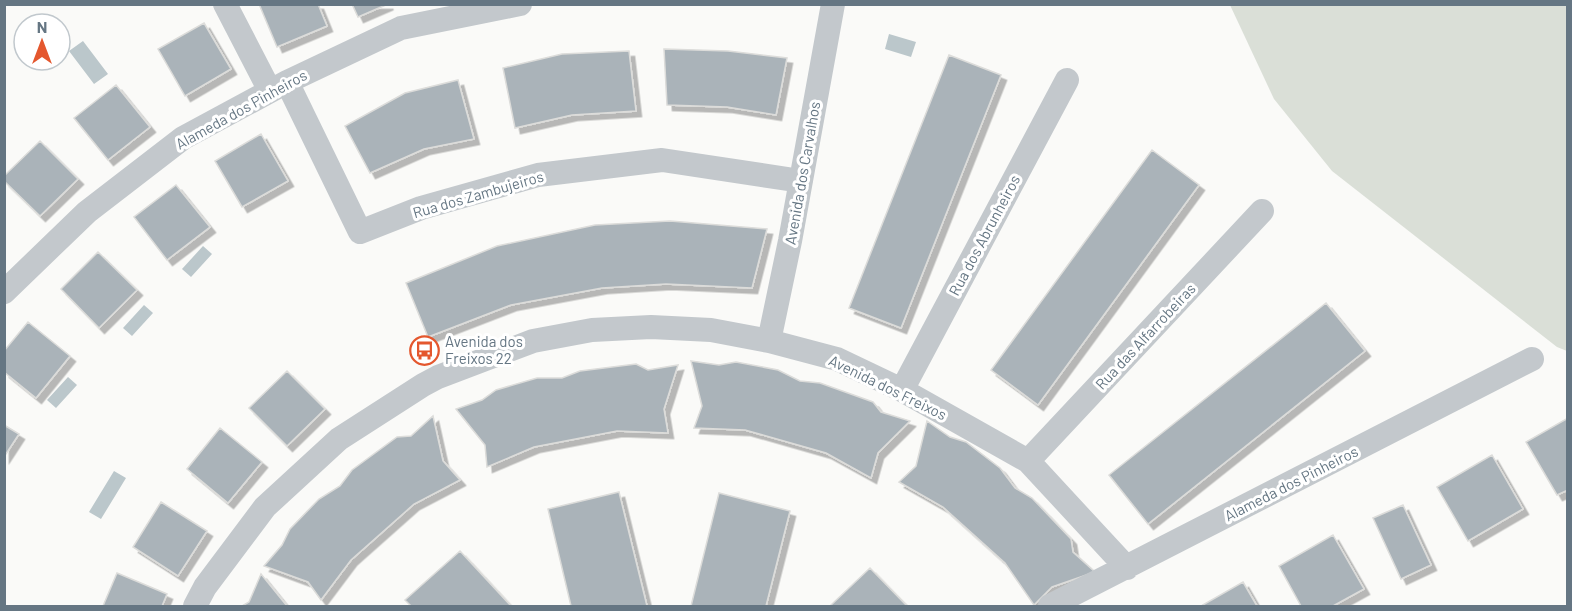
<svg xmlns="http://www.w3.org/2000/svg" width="1572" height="611" font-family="Barlow,sans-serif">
	<defs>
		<filter id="shadow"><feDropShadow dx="5.5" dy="5.5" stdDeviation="0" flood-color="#0004"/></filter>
	</defs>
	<rect width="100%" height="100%" fill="#fafaf8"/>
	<path fill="#dadfd7" d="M 1230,5 L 1567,5 L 1567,351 L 1557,347 L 1332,171 L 1274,99 Z"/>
	<path fill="#bbc7cb" d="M 889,34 L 916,42 L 911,57 L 885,49 Z
		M 83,41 L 108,74 L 94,84 L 69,51 Z
		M 203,246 L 212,254 L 191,277 L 182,269 Z
		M 144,305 L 153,313 L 132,336 L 123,328 Z
		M 68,377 L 77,385 L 56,408 L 47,400 Z
		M 114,471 L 126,478 L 101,519 L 89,512 Z"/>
	<path fill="#aab3b9" stroke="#dcdcda" stroke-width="1.5" filter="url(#shadow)" d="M 259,4 L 318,4 L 327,26 L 277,47 Z
		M 352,4 L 388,4 L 358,17 Z
		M 204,23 L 231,69 L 185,96 L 158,49 Z
		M 664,49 L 728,51 L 787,58 L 776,115 L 727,107 L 667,105 Z
		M 629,51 L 636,111 L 572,115 L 515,128 L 503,68 L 562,54 Z
		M 949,55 L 1001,75 L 901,328 L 849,308 Z
		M 458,80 L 474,139 L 424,149 L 370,173 L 345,126 L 405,93 Z
		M 116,85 L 150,127 L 108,160 L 74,118 Z
		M 261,134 L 288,181 L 242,207 L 215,161 Z
		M 40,141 L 78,179 L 40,216 L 4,181 L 4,176 Z
		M 1152,150 L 1199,185 L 1038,405 L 991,370 Z
		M 176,185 L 210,227 L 167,260 L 134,217 Z
		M 670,221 L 767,229 L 752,288 L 666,284 L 602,288 L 511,305 L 428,337 L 406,283 L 497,246 L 595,225 Z
		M 98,252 L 137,290 L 99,328 L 61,289 Z
		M 1326,303 L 1365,351 L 1148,524 L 1109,475 Z
		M 28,322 L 70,356 L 36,398 L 4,372 L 4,351 Z
		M 691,361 L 719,365 L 736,362 L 778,370 L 800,381 L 820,383 L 873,402 L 881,412 L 910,421 L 878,453 L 871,478 L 826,453 L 745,430 L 694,428 L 702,406 Z
		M 636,364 L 648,370 L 678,365 L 664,409 L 668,433 L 617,431 L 534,447 L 487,467 L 485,445 L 456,409 L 482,400 L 496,390 L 537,378 L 562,378 L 580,371 Z
		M 287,371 L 325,409 L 287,446 L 249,408 Z
		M 433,416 L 443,461 L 460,480 L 414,504 L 351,560 L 321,600 L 308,582 L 264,566 L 282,545 L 290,529 L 319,499 L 340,486 L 352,470 L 397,437 L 411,436 Z
		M 1568,418 L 1568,490 L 1557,495 L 1526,442 Z
		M 927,421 L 950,437 L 966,442 L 1000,468 L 1015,488 L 1032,498 L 1071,539 L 1073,552 L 1095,572 L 1052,587 L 1034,605 L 1005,563 L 943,507 L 899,482 L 916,466 Z
		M 4,425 L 19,434 L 4,457 Z
		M 220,428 L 262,462 L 228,503 L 187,469 Z
		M 1492,455 L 1523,509 L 1468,541 L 1437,487 Z
		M 619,492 L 647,606 L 571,606 L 548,509 Z
		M 719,493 L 790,511 L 766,606 L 691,606 Z
		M 161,502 L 207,531 L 178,576 L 133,547 Z
		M 1403,505 L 1431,565 L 1401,579 L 1373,518 Z
		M 1333,535 L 1364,589 L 1333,606 L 1301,606 L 1279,566 Z
		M 460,551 L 511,606 L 411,606 L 405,600 Z
		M 870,568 L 907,606 L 830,606 Z
		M 117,573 L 167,594 L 162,606 L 103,606 Z
		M 261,574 L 287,606 L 242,606 L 249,602 Z
		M 1243,582 L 1257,606 L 1201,606 Z"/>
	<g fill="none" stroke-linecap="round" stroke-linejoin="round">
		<path stroke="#c3c8cc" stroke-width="24" d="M 225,4 L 270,91
			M 287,82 L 360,232 L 421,208 L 538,175 L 662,160 L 801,181
			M 4,292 L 87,212 L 183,138 L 287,82 L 401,28 L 520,4
			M 769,341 L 790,241 L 833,4
			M 902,390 L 1067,80
			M 1028,461 L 1262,211
			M 195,606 L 205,587 L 265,507 L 339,439 L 423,385 L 438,377 L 533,341 L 592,330 L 651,327 L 711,330 L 769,341 L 837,359 L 902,390 L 1028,461 L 1127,568
			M 1050,606 L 1532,359"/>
	</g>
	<defs>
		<symbol id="bus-ring" viewBox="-11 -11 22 22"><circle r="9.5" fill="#fff" stroke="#e4572e" stroke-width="1.5"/><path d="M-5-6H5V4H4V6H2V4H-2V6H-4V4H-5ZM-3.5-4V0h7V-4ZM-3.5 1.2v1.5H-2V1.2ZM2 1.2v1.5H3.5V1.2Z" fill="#e4572e"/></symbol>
	</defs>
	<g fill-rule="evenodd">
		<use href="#bus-ring" x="408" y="334" width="33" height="33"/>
	</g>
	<g text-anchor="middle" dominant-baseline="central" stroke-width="6" stroke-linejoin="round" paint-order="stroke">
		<g font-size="15" fill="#657683" stroke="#fff">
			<text transform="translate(241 109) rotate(-29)">Alameda dos Pinheiros</text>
			<text transform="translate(802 173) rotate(-80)">Avenida dos Carvalhos</text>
			<text transform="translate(478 194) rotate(-16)">Rua dos Zambujeiros</text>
			<text transform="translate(984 235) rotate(-62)">Rua dos Abrunheiros</text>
			<text transform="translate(1145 336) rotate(-47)">Rua das Alfarrobeiras</text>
			<text transform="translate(888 387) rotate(26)">Avenida dos Freixos</text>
			<text transform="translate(1291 483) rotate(-27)">Alameda dos Pinheiros</text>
		</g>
		<g font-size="15" fill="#657683" stroke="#fff" text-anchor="start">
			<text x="445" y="341">Avenida dos<tspan x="445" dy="17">Freixos 22</tspan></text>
		</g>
	</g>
	<rect width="1572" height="611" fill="none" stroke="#657683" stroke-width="12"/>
	<g transform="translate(42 42)"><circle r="28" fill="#ffffff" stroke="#c1c8cd" stroke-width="1.5"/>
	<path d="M0-4.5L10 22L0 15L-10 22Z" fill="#e4572e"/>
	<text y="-9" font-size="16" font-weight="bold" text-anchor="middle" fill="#657683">N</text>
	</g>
</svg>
